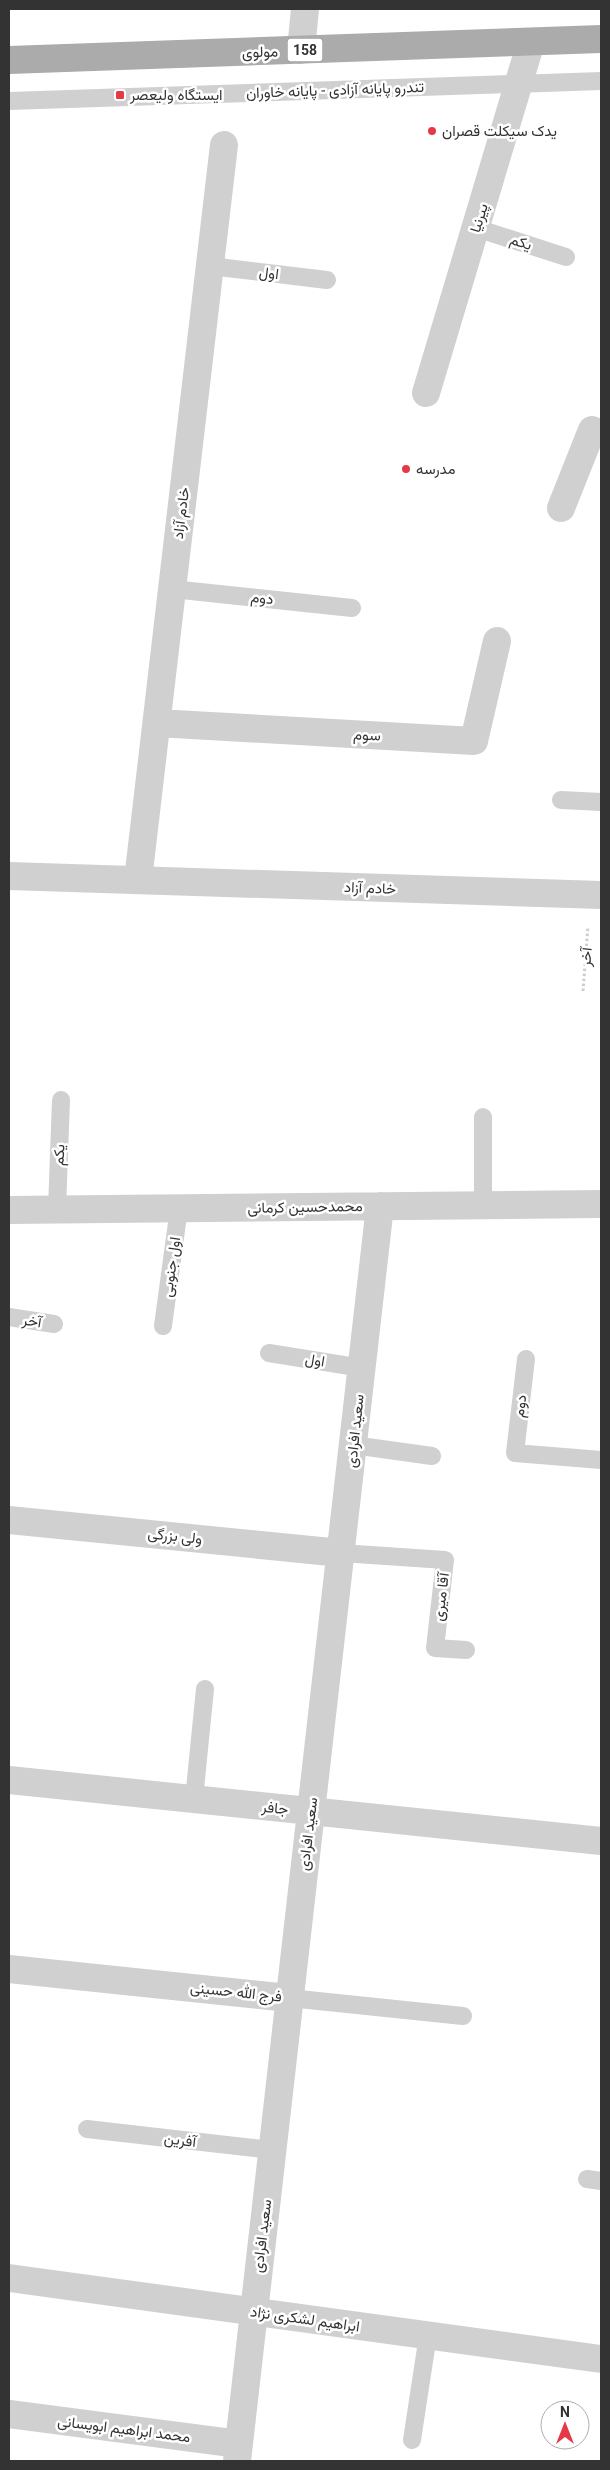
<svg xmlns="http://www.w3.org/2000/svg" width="610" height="2470" font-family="Roboto,Vazirmatn,sans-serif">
	<rect width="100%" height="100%" fill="#fff"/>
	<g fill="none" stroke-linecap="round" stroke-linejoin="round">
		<path stroke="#cdcdcd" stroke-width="3" stroke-dasharray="2.5 2.5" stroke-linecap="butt" d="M 583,991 L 588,926"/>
		<path stroke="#d0d0d0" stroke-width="18" d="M 9,101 L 601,81
			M 476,228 L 566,257
			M 210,266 L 327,280
			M 172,589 L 352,608
			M 561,800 L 601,802
			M 483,1117 L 483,1205
			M 57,1209 L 61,1100
			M 9,1317 L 54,1324
			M 163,1326 L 179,1208
			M 269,1353 L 362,1368
			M 526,1359 L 515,1453 L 601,1460
			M 353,1445 L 432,1456
			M 341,1553 L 445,1560 L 435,1648 L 466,1650
			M 194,1799 L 205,1689
			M 289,1998 L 463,2016
			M 87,2129 L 272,2150
			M 587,2179 L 601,2181
			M 412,2440 L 428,2335"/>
		<path stroke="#d0d0d0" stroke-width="28" d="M 301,50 L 305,9
			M 426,393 L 531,42
			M 561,508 L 592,430 L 601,434
			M 157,723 L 474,741 L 497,641
			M 9,876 L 601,895
			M 138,880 L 224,145
			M 9,1210 L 601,1204
			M 9,1520 L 341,1553
			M 9,1780 L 601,1841
			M 9,1969 L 289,1998
			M 9,2278 L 601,2359
			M 9,2414 L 239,2444
			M 237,2461 L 380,1206"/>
		<path stroke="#ababab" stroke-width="28" d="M 9,60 L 601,39"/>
	</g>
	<g fill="#e63946" stroke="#fff" stroke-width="2">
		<rect x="115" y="90" width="10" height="10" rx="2.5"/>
		<circle cx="432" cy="131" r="5"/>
		<circle cx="406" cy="469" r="5"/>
	</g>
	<g text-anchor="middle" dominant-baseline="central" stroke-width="5" stroke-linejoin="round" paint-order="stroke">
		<rect fill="#fff" stroke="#707070" stroke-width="1" x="287.5" y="38.5" width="35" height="23" rx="4"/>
		<g font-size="14" font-weight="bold" fill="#333">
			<text x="305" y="50">158</text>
		</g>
		<g font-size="15" fill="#333" stroke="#fff">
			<text transform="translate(260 52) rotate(-2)">مولوی</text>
			<text transform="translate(335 90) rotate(-2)">تندرو پایانه آزادی - پایانه خاوران</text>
			<text transform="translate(479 218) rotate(-73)">پیرنیا</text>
			<text transform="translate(521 242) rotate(18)">یکم</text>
			<text transform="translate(269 273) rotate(7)">اول</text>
			<text transform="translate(181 513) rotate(-83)">خادم آزاد</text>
			<text transform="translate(262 598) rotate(6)">دوم</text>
			<text transform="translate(367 735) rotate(3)">سوم</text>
			<text transform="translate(370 888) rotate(2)">خادم آزاد</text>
			<text transform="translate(586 957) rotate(-85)">آخر</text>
			<text transform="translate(59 1155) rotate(-88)">یکم</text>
			<text transform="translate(305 1207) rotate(-1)">محمدحسین کرمانی</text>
			<text transform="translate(171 1267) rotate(-82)">اول جنوبی</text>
			<text transform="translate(32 1321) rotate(9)">آخر</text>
			<text transform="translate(315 1360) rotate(9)">اول</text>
			<text transform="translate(520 1406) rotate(-83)">دوم</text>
			<text transform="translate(355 1431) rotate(-84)">سعید افرادی</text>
			<text transform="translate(175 1536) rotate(6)">ولی بزرگی</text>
			<text transform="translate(441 1597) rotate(-83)">آقا میری</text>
			<text transform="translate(275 1808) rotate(6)">جافر</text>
			<text transform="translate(308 1834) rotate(-83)">سعید افرادی</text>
			<text transform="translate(236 1992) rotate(6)">فرج الله حسینی</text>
			<text transform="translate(180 2140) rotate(7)">آفرین</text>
			<text transform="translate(262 2236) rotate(-83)">سعید افرادی</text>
			<text transform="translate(305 2319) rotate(8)">ابراهیم لشکری نژاد</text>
			<text transform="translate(124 2429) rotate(7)">محمد ابراهیم ابویسانی</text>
		</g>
		<g font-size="15" fill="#333" stroke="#fff" text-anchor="start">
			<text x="130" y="95">ایستگاه ولیعصر</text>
			<text x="442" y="131">یدک سیکلت قصران</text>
			<text x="416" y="469">مدرسه</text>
		</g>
	</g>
	<rect width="610" height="2470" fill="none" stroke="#333333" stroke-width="20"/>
	<g transform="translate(565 2425)"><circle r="24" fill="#ffffff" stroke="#adadad"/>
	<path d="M0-4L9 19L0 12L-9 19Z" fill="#e63946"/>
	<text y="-8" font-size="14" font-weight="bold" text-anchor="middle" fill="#333333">N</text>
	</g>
</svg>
